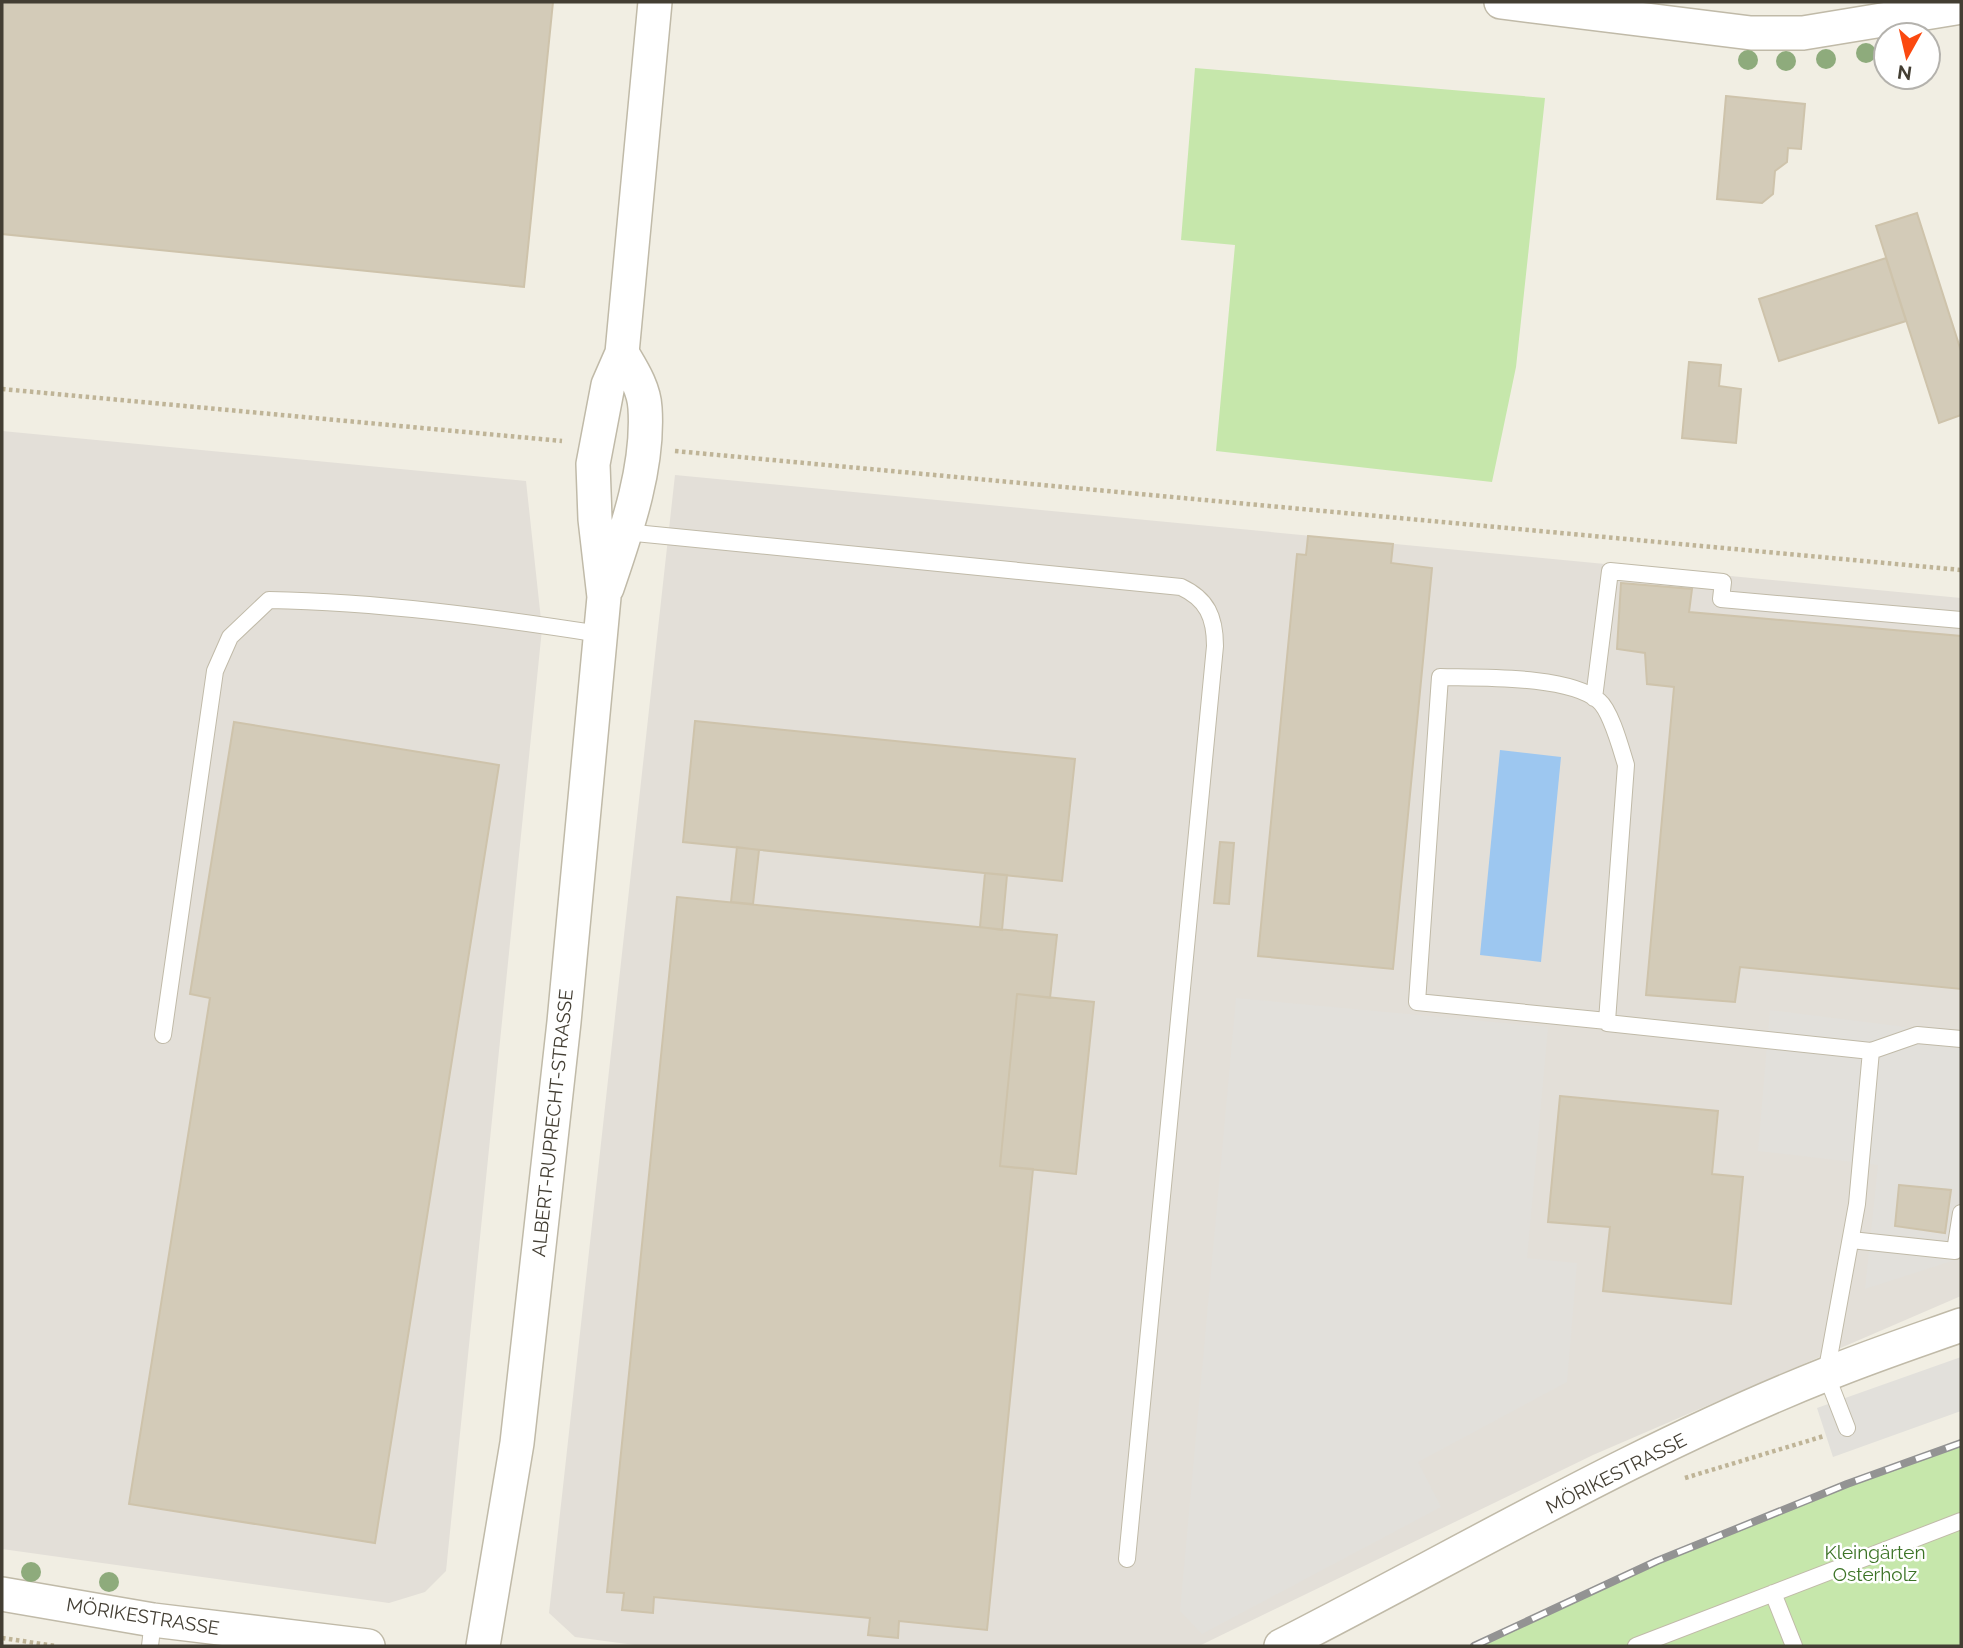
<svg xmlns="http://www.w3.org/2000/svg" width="1963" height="1648" font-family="Raleway,sans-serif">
	<rect width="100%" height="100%" fill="#f1eee3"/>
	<path fill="#e3dfd8" d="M 2,431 L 526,481 L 542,629 L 446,1571 L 425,1592 L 389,1603 L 2,1549 Z
		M 675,475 L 1961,598 L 1961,1296 L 1593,1455 L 1199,1646 L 642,1646 L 575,1637 L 549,1613 Z"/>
	<path fill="#c6e7ab" d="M 1195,68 L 1545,98 L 1516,367 L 1492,482 L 1216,451 L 1235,245 L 1181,240 Z
		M 1961,1443 L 1961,1646 L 1474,1646 L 1657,1561 L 1847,1484 Z"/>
	<path fill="#e2e0db" d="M 1236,998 L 1548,1027 L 1527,1258 L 1577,1263 L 1567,1382 L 1418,1462 L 1441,1507 L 1202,1634 L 1180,1611 Z
		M 1770,1010 L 1961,1034 L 1961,1258 L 1865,1289 L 1878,1165 L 1758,1151 Z
		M 1961,1357 L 1961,1411 L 1833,1457 L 1817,1408 Z"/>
	<path fill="#9dc7f0" d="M 1500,750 L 1561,757 L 1541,962 L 1480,955 Z"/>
	<path fill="#d3cbb8" stroke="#cec3ab" stroke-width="2" d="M 2,2 L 553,2 L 524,287 L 2,234 Z
		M 1726,96 L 1805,104 L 1801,149 L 1788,148 L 1787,162 L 1775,171 L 1773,194 L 1762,203 L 1717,199 Z
		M 1917,213 L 1961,351 L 1961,415 L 1939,423 L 1876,226 Z
		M 1886,258 L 1906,321 L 1779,361 L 1759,299 Z
		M 1689,362 L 1721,365 L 1719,386 L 1741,389 L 1736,443 L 1682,438 Z
		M 1308,536 L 1393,544 L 1391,563 L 1432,568 L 1393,969 L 1258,956 L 1297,554 L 1306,555 Z
		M 1621,583 L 1692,589 L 1689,612 L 1961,636 L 1961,989 L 1740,967 L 1735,1002 L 1646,995 L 1674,687 L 1647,684 L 1645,653 L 1617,649 Z
		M 695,721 L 1075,759 L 1062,881 L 683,842 Z
		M 234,722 L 499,765 L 375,1543 L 129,1504 L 210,998 L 190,994 Z
		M 1220,842 L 1234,843 L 1229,904 L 1214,903 Z
		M 737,847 L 759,850 L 753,904 L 731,902 Z
		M 985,873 L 1007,875 L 1002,930 L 980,927 Z
		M 677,897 L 1057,935 L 1050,998 L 1017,994 L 1000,1166 L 1033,1169 L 987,1630 L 899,1621 L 898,1638 L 868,1635 L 870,1618 L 654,1597 L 653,1613 L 622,1610 L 624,1593 L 607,1592 Z
		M 1017,994 L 1094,1002 L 1076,1174 L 1000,1166 Z
		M 1560,1096 L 1718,1111 L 1712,1174 L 1743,1177 L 1731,1304 L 1603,1291 L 1610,1227 L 1548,1222 Z
		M 1899,1185 L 1951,1190 L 1945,1233 L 1895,1226 Z"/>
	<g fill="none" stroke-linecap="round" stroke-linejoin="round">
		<defs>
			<path id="lane" d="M 625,532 L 1181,587 C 1207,599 1215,617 1215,646 L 1127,1559
				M 1594,698 L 1610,571 L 1723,582 L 1721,599 L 1961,620
				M 1607,1021 L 1417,1002 L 1440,677 C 1480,678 1569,675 1599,701 C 1611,711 1621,749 1626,765 L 1607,1021 L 1607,1023 L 1871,1051 L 1857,1204 L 1826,1374 L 1847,1428
				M 163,1035 L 215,671 L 230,637 L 269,600 C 379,602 491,617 600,634
				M 1871,1051 L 1917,1035 L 1961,1039
				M 1851,1240 L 1955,1251 L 1961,1213
				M 1773,1593 L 1794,1646
				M 150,1646 L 153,1620
				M 1636,1646 L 1961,1521"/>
			<path id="street" d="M 1501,2 L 1751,33 L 1803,33 L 1961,7
				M 607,588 C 626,532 649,468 645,408 C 644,388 632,370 622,353
				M 2,1594 L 153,1620 L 368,1646
				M 483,1646 L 517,1443 L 564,1022 L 604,597 L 595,519 L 593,464 L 608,385 L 622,353 L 655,2
				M 1281,1646 C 1461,1554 1638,1449 1827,1374 C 1871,1356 1916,1341 1961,1325"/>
		</defs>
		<use href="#lane" stroke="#c0baa8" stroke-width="18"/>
		<use href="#street" stroke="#c0baa8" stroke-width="36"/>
		<path stroke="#bfb497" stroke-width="4.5" stroke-dasharray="3.5 3.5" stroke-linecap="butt" d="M 2,389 L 562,441
			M 675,451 L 1961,570
			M 1685,1478 L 1824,1436
			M 2,1638 L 56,1646"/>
		<use href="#lane" stroke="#fff" stroke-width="16"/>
		<use href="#street" stroke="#fff" stroke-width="33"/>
		<defs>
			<path id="rail" d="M 1474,1646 L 1657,1561 L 1847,1484 L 1961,1443"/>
		</defs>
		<use href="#rail" stroke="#939393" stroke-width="8"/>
		<use href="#rail" stroke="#fff" stroke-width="5" stroke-dasharray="16" stroke-linecap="butt"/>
	</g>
	<g fill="#8eab7c">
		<circle cx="1866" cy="53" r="10"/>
		<circle cx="1826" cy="59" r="10"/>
		<circle cx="1748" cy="60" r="10"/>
		<circle cx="1786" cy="61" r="10"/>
		<circle cx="31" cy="1572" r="10"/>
		<circle cx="109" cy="1582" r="10"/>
	</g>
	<g text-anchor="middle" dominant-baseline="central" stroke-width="5" stroke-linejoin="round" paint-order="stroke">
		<g font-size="19" fill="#433e33" stroke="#fff">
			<text transform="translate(552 1123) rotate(-84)">ALBERT-RUPRECHT-STRASSE</text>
			<text transform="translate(1616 1473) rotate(-27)">MÖRIKESTRASSE</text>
			<text transform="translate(143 1616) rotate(9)">MÖRIKESTRASSE</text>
		</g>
		<g font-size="19" fill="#3d7427" stroke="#fff">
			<text x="1875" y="1552">Kleingärten<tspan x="1875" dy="22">Osterholz</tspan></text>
		</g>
	</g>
	<rect width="1963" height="1648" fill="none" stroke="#433e33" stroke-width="7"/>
	<g transform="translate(1907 56) rotate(188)"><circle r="33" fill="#ffffff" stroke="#b4b2ad" stroke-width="2"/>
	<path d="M0-5L12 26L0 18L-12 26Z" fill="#fb4910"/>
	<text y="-10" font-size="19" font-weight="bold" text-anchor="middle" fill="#433e33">N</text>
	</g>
</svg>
